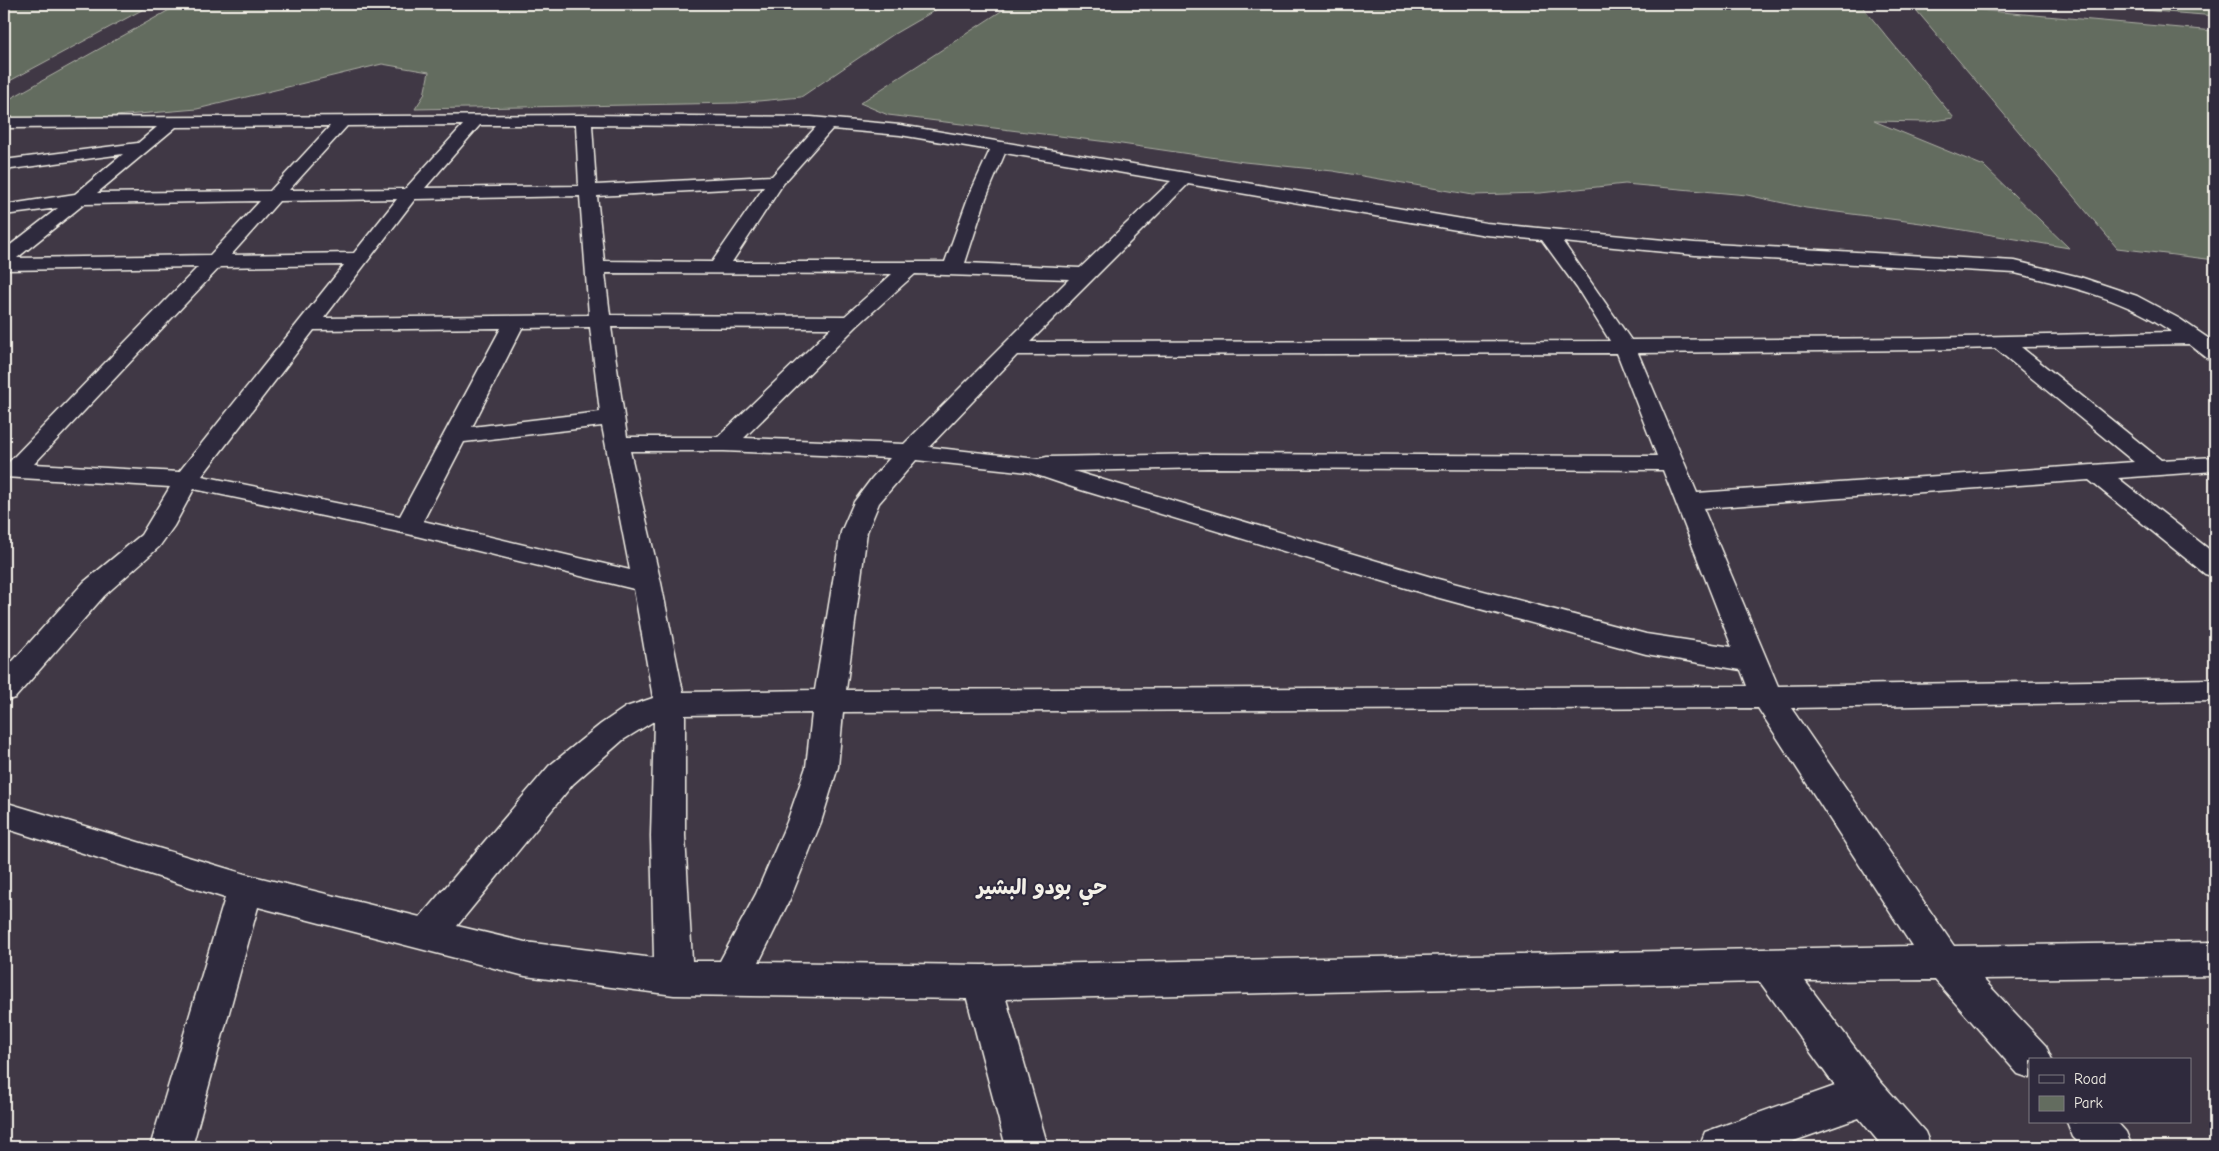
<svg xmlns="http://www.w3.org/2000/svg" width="2219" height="1151" font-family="'Comic Neue','Playpen Sans Arabic',sans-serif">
	<rect width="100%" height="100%" fill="#403845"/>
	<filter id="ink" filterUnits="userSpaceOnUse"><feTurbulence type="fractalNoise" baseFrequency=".02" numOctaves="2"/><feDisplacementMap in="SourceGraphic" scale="10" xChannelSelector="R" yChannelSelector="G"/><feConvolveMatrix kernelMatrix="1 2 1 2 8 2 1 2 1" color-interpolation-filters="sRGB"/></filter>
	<g filter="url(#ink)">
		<path fill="#636c5f" stroke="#acaea4" d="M 4,4 L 153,4 L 4,84 Z
			M 180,4 L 946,4 L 894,34 L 801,97 L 737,103 L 415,109 L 424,95 L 429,72 L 382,64 L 197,109 L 103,117 L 4,118 L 4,102 Z
			M 1012,4 L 1860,4 L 1954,118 L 1926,122 L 1874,121 L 1984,166 L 2069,248 L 1921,223 L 1806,208 L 1747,195 L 1625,184 L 1540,193 L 1473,195 L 1333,171 L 1244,162 L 1108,142 L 888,115 L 860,103 Z
			M 1911,4 L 2215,31 L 2215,260 L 2117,248 Z
			M 2063,4 L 2215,4 L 2215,16 L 2204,15 Z"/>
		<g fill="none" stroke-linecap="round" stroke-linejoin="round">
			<defs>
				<path id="minor" d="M 584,115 L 811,117 L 900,125 L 1486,223 L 1695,243 L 2015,261 L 2080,277 L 2137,296 L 2180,319 L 2215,343 L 2215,359 L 2207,358 L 2189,344 L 2021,347 L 2161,460 L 2215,457 L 2215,471 L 2118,478 L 2215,554 L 2215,577 L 2205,574 L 2089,480 L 1703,508 L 1778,686 L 2215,679 L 2215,701 L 1791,708 L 1954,946 L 2215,942 L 2215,976 L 1983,979 L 2046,1046 L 2052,1060 L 2030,1060 L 2030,1078 L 2018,1074 L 1935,980 L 1805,981 L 1880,1081 L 1925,1132 L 1931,1147 L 1883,1147 L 1859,1118 L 1777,1147 L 1699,1147 L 1705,1132 L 1835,1086 L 1760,982 L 1006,999 L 1048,1147 L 1006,1147 L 967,999 L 674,995 L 525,976 L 258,907 L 192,1147 L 150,1147 L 225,898 L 4,828 L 4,802 L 245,874 L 420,917 L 549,766 L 601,724 L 626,707 L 653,698 L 634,589 L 408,534 L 194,489 L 174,526 L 159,547 L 104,596 L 15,698 L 4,701 L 4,671 L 84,582 L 141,535 L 170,487 L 4,477 L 4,463 L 8,463 L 198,267 L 4,270 L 4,250 L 58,208 L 4,215 L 4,205 L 75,194 L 123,154 L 4,170 L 4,160 L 138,143 L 157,127 L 4,128 L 4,118 ZM 463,125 L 405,189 L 289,190 L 347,126 ZM 480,125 L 576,125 L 579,186 L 425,188 ZM 592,125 L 811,127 L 816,127 L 772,176 L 596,185 ZM 330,126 L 270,191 L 97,193 L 176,127 ZM 832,129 L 900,135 L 990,150 L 968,198 L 945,262 L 732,262 L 783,184 ZM 1005,153 L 1171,181 L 1080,268 L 965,263 L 986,198 ZM 1188,184 L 1486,235 L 1542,240 L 1577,288 L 1610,341 L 1030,342 ZM 764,187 L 712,262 L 604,261 L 597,196 ZM 580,196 L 589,315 L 324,318 L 415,199 ZM 397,199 L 354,253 L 231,255 L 279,201 ZM 260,201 L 210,255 L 17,258 L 84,204 ZM 1563,242 L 1695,255 L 2015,273 C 2069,286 2126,299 2172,332 L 1920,338 L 1631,340 ZM 344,265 L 179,472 L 34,464 L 220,267 ZM 605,273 L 892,274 L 845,316 L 610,315 ZM 915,274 L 1069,279 L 904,444 L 744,438 L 857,326 ZM 590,327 L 600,412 L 472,427 L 522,328 ZM 611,327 L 831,328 L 718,437 L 627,437 ZM 501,328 L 400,516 L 202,476 L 314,330 ZM 1995,348 L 2134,462 L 1697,493 L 1638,353 L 1920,350 ZM 1617,353 L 1657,456 L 1207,454 L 1047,457 L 1038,459 L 929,447 L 1017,355 ZM 602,426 L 630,570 L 423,521 L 464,442 ZM 630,451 L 724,451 L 890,458 L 872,478 L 854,502 L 841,532 L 815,690 L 683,692 L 661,583 ZM 916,460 L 1028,472 L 1078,489 L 1432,596 L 1646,654 L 1741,670 L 1747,686 L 846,690 L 867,532 L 879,503 ZM 1207,468 L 1663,470 L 1732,647 L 1646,634 L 1438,579 L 1073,471 ZM 1758,708 L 1912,946 L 982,965 L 759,962 L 790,899 L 821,822 L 838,767 L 843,712 ZM 812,713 L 806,767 L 787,822 L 756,894 L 720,961 L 692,961 L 685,836 L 685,715 ZM 654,721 L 651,836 L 654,958 L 525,942 L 457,926 L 573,784 L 623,740 Z
					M 2067,1122 L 2117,1122 L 2126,1132 L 2132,1147 L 2083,1147 L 2073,1137 Z"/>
			</defs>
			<use href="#minor" stroke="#f4f1e8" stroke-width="3"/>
			<use href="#minor" fill="#2f2a3d" fill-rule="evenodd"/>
		</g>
	</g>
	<g text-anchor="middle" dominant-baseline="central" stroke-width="4" stroke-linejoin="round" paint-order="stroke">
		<g font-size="21" font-weight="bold" fill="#f4f1e8" stroke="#2f2a3d">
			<text x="1042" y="887">حي بودو البشير</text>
		</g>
	</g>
	<rect width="2219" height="1151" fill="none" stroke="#2f2a3d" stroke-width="20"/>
	<rect x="10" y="10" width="2199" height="1131" fill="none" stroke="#f4f1e8" stroke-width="2" filter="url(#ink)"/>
	<rect x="2029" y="1058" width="162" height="65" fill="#2f2a3d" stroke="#7e7a81"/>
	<rect x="2039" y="1075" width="25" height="8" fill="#2f2a3d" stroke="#7e7a81"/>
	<text x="2074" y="1084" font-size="15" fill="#f4f1e8">Road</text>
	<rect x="2039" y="1096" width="25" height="15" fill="#636c5f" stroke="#7e7a81"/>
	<text x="2074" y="1108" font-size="15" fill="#f4f1e8">Park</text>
</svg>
